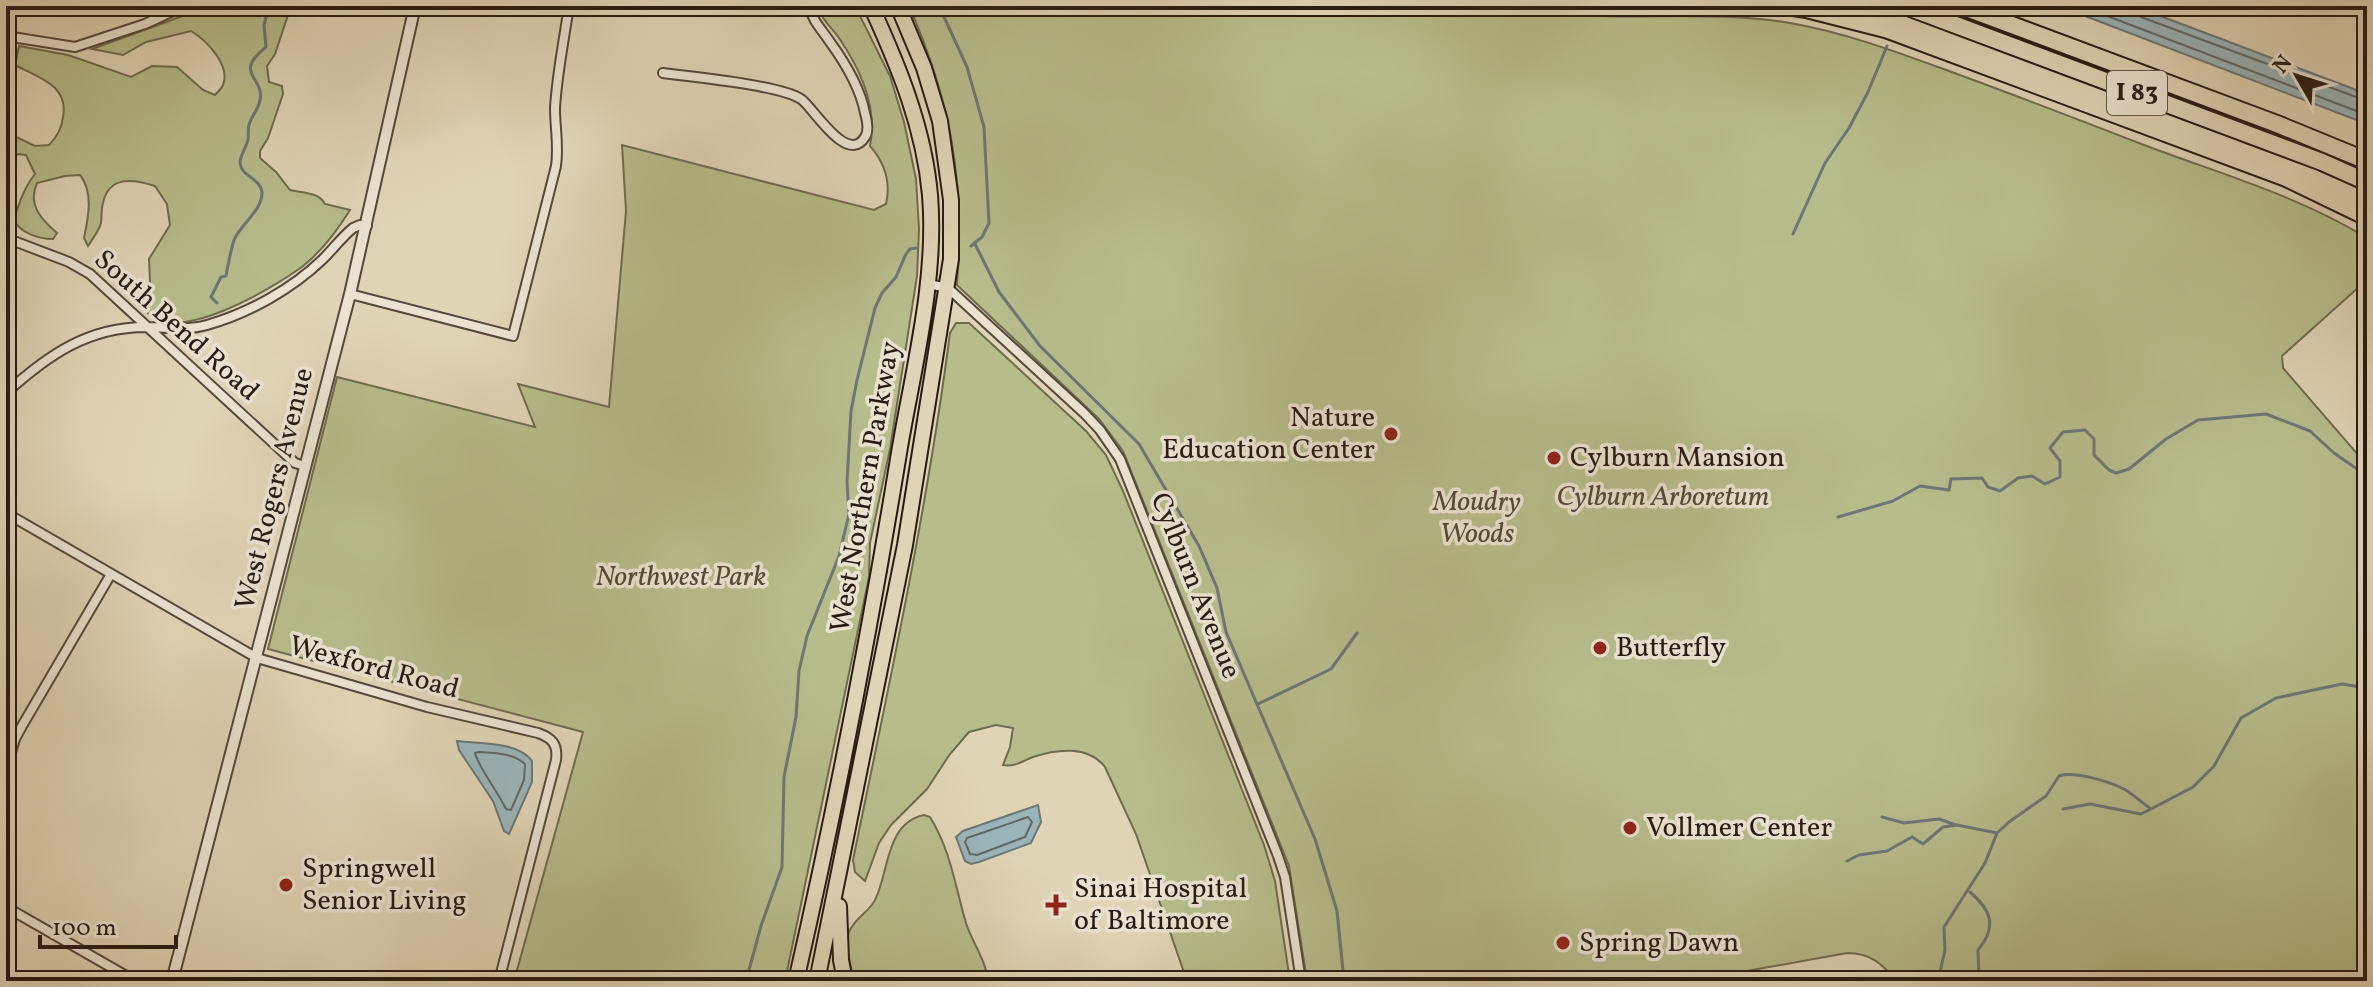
<svg xmlns="http://www.w3.org/2000/svg" width="2373" height="987" font-family="Vollkorn,serif">
	<rect width="100%" height="100%" fill="#e0d4b6"/>
	<filter id="stains"><feTurbulence type="fractalNoise" baseFrequency=".0025" numOctaves="4"/><feColorMatrix values="0 0 0 0 .2 0 0 0 0 .09 0 0 0 0 .02 0 0 0 .5 -.17"/></filter>
	<radialGradient id="worn" r=".72"><stop offset=".6" stop-color="#630" stop-opacity="0"/><stop offset="1" stop-color="#630" stop-opacity=".3"/></radialGradient>
	<path fill="#b7bc8b" stroke="#6f6c4e" stroke-width="2" d="M 210,6 L 291,6 L 275,54 L 267,66 L 269,82 L 282,86 L 283,94 L 268,138 L 260,151 L 260,158 L 276,172 L 290,190 C 303,193 319,192 325,204 L 350,210 C 337,231 322,251 303,266 C 275,287 170,351 144,308 L 150,281 L 149,259 L 170,225 L 167,204 L 155,186 C 134,179 109,175 103,203 C 101,209 102,216 101,223 C 99,231 93,238 88,246 L 84,238 C 88,219 94,192 80,175 L 65,176 L 37,183 C 27,205 42,220 57,233 L 53,239 C 39,239 20,233 14,220 C 19,203 24,188 35,174 L 26,155 L 18,154 L 6,160 L 6,132 L 35,146 L 49,145 C 57,137 62,128 63,117 C 69,85 39,78 15,65 L 19,46 L 68,55 L 131,77 L 152,66 L 177,67 L 203,90 L 215,95 C 218,92 221,89 223,85 C 231,65 206,40 191,31 L 146,42 L 123,55 L 92,49 Z
		M 817,6 L 855,6 L 890,76 L 904,122 L 916,179 L 919,229 L 917,276 L 890,449 L 870,543 L 869,577 L 785,981 L 514,981 L 583,732 L 268,649 L 337,377 L 535,427 L 518,384 L 609,407 L 626,211 L 622,145 L 874,210 L 886,204 C 891,182 885,163 870,146 C 878,107 861,70 839,38 C 831,27 821,19 817,6 Z
		M 909,6 L 1512,6 C 1603,27 1699,7 1790,23 C 1848,33 1902,54 1957,74 C 2020,97 2082,121 2144,145 C 2218,173 2299,196 2367,238 L 2367,287 L 2360,286 L 2282,356 L 2283,368 L 2367,465 L 2367,981 L 1897,981 C 1882,964 1871,953 1847,953 L 1692,981 L 1307,981 L 1289,866 L 1123,451 L 1099,419 L 957,285 C 965,180 951,102 909,6 Z
		M 956,323 L 969,323 L 1086,431 L 1106,455 L 1123,491 L 1264,845 L 1275,881 L 1290,981 L 1187,981 L 1136,834 L 1105,767 C 1088,745 1057,749 1033,757 C 1022,761 1016,767 1003,765 L 1010,747 L 1013,728 L 996,725 L 969,732 L 950,754 L 927,789 L 891,825 L 879,843 L 865,881 L 855,872 L 853,860 C 889,685 927,511 950,333 Z
		M 924,815 L 930,817 C 951,851 955,886 966,923 C 972,942 986,960 988,981 L 855,981 C 850,968 845,945 849,932 C 854,918 871,911 876,898 C 889,870 886,823 924,815 Z"/>
	<path fill="#9ab5ba" stroke="#6c7777" stroke-width="2" d="M 2059,6 L 2134,6 L 2367,94 L 2367,124 Z
		M 457,741 C 479,744 518,741 532,761 L 532,782 L 509,834 L 504,831 L 493,801 L 459,750 Z
		M 1038,805 L 1041,822 L 1031,843 L 979,862 L 971,864 L 965,861 L 956,837 L 963,831 Z"/>
	<g fill="none" stroke-linecap="round" stroke-linejoin="round">
		<path stroke="#606866" stroke-width="2" d="M 2081,6 L 2367,115
			M 2135,6 L 2136,12 L 2141,17 L 2367,101
			M 479,752 C 494,753 513,753 525,764 L 524,780 L 511,810 L 506,809 C 499,793 478,767 475,753 Z
			M 1028,817 L 1032,822 L 1025,837 L 977,855 L 970,854 L 965,842 L 967,838 Z"/>
		<path stroke="#6c7777" stroke-width="3" d="M 939,6 L 967,67 L 984,127 L 989,223 L 982,237 L 971,246
			M 1793,234 L 1825,163 L 1849,128 L 1868,92 L 1887,46
			M 975,244 L 999,292 L 1040,346 L 1139,444 L 1199,546 L 1217,588 L 1226,632 L 1315,839 L 1337,911 L 1344,981
			M 217,303 L 211,297 L 221,277 L 226,276 C 227,269 232,246 234,240 C 240,225 263,210 262,192 C 261,179 241,176 240,163 C 240,156 246,148 248,140 C 249,134 247,128 250,122 C 253,114 259,108 260,100 C 265,77 232,74 266,47 L 264,25 L 269,6
			M 1838,517 L 1893,501 L 1920,486 L 1949,490 L 1951,479 L 1982,478 L 1988,487 L 2000,491 L 2018,478 L 2032,476 L 2045,484 L 2060,477 L 2060,461 L 2050,448 L 2063,432 L 2085,430 L 2094,439 L 2094,455 L 2109,470 L 2116,473 L 2129,469 L 2166,439 L 2198,420 L 2266,414 L 2310,431 L 2334,453 L 2367,476
			M 1258,704 L 1331,669 L 1357,633
			M 2063,809 L 2090,804 L 2141,814 L 2151,809
			M 1882,817 L 1904,823 L 1939,819 L 1956,825
			M 1847,861 L 1859,855 L 1887,851 L 1912,837 L 1923,844 L 1943,827 L 1957,825 L 1997,833
			M 1970,892 C 1992,911 1997,927 1978,950 L 1979,981
			M 746,981 L 761,926 L 782,867 L 784,777 L 796,717 L 799,671 L 807,636 L 839,556 L 849,514 L 847,482 L 851,411 L 857,380 L 875,308 L 882,293 L 896,277 L 906,254 L 910,249 L 916,248
			M 1938,981 L 1945,950 L 1944,927 L 1985,863 L 1997,833 L 2009,822 L 2046,796 L 2059,776 C 2074,771 2108,781 2124,789 C 2133,794 2142,803 2151,809 L 2193,787 L 2214,766 L 2241,718 L 2276,698 L 2342,684 L 2367,688"/>
		<defs>
			<path id="minor" d="M 6,36 L 75,47 L 145,24 L 184,6
				M 663,73 C 692,77 780,85 801,99 C 813,107 847,166 865,137 C 869,131 867,120 865,113 C 860,87 846,64 830,42 C 822,30 812,20 809,6
				M 6,238 L 69,262 L 90,274 L 295,463 L 305,466
				M 928,284 L 948,288 L 1084,413 L 1100,430 L 1120,459 L 1278,856 L 1285,877 L 1301,981
				M 350,294 L 513,336 L 556,166 C 559,146 555,128 555,108 C 557,74 564,40 569,6
				M 6,393 C 48,355 88,327 146,327 C 167,327 187,331 207,325 C 249,313 292,289 323,259 C 333,249 342,237 353,228 L 360,225 L 367,226
				M 6,513 L 257,658 L 427,707 L 538,733 C 552,738 558,744 556,760 L 499,981
				M 6,770 L 15,739 L 22,726 L 111,574
				M 6,907 L 135,981"/>
			<path id="tertiary" d="M 172,981 L 350,294 L 415,6"/>
			<path id="primary" d="M 839,906 L 841,960 L 845,981
				M 796,981 C 836,806 870,630 899,453 C 913,369 937,281 930,195 C 924,128 899,67 871,6
				M 817,981 L 905,545 L 951,259 L 951,200 L 940,121 L 924,68 L 898,6"/>
			<path id="motorway" d="M 1905,6 L 2322,162 L 2367,182
				M 1961,6 L 2277,124 L 2367,161"/>
		</defs>
		<use href="#minor" stroke="#55493b" stroke-width="12"/>
		<use href="#tertiary" stroke="#55493b" stroke-width="14"/>
		<use href="#primary" stroke="#271b12" stroke-width="18"/>
		<use href="#motorway" stroke="#271b12" stroke-width="20"/>
		<use href="#minor" stroke="#ebe3d0" stroke-width="8"/>
		<use href="#tertiary" stroke="#ebe3d0" stroke-width="10"/>
		<use href="#primary" stroke="#e0d4b6" stroke-width="14"/>
		<use href="#motorway" stroke="#e0d4b6" stroke-width="16"/>
		<path stroke="#271b12" stroke-width="2" d="M 1684,6 L 1766,12 L 1805,18 L 1884,38 L 2282,186 L 2367,227"/>
	</g>
	<g fill="#8f2418" stroke="#ebe3d0" stroke-width="3">
		<circle cx="1391" cy="434" r="8"/>
		<circle cx="1554" cy="458" r="8"/>
		<circle cx="1600" cy="648" r="8"/>
		<circle cx="1630" cy="828" r="8"/>
		<circle cx="286" cy="885" r="8"/>
		<path d="M1052 893h8v8h8v8h-8v8h-8v-8h-8v-8h8z"/>
		<circle cx="1563" cy="943" r="8"/>
	</g>
	<g text-anchor="middle" dominant-baseline="central" stroke-width="7" stroke-linejoin="round" paint-order="stroke">
		<rect fill="#ebe3d0" stroke="#62574b" stroke-width="2" x="2107" y="71" width="60" height="44" rx="6"/>
		<g font-size="26" font-weight="bold" fill="#271b12">
			<text x="2137" y="93">I 83</text>
		</g>
		<g font-size="28" fill="#271b12" stroke="#ebe3d0">
			<text transform="translate(176 326) rotate(42)">South Bend Road</text>
			<text transform="translate(866 487) rotate(-80)">West Northern Parkway</text>
			<text transform="translate(275 489) rotate(-76)">West Rogers Avenue</text>
			<text transform="translate(1195 586) rotate(68)">Cylburn Avenue</text>
			<text transform="translate(374 668) rotate(15)">Wexford Road</text>
		</g>
		<g font-size="28" fill="#271b12" stroke="#ebe3d0" text-anchor="start">
			<text x="1375" y="418" text-anchor="end">Nature<tspan x="1375" dy="32">Education Center</tspan></text>
			<text x="1570" y="458">Cylburn Mansion</text>
			<text x="1616" y="648">Butterfly</text>
			<text x="1646" y="828">Vollmer Center</text>
			<text x="302" y="869">Springwell<tspan x="302" dy="32">Senior Living</tspan></text>
			<text x="1074" y="889">Sinai Hospital<tspan x="1074" dy="32">of Baltimore</tspan></text>
			<text x="1579" y="943">Spring Dawn</text>
		</g>
		<g font-size="28" font-style="italic" fill="#524b36" stroke="#ebe3d0">
			<text x="1663" y="497">Cylburn Arboretum</text>
			<text x="1477" y="502">Moudry<tspan x="1477" dy="32">Woods</tspan></text>
			<text x="681" y="577">Northwest Park</text>
		</g>
	</g>
	<rect width="2373" height="987" fill="none" stroke="#e0d4b6" stroke-width="32"/>
	<rect x="8" y="8" width="2357" height="971" fill="none" stroke="#271b12" stroke-width="4"/>
	<rect x="16" y="16" width="2341" height="955" fill="none" stroke="#271b12" stroke-width="2"/>
	<g transform="translate(2297 76) rotate(309)" stroke="#ebe3d0" stroke-width="6" paint-order="stroke">
	<path d="M0-6L14 30L0 20L-14 30Z" fill="#271b12"/>
	<text y="-12" font-size="22" font-weight="bold" text-anchor="middle" fill="#271b12">N</text>
	</g>
	<path d="M40 935v12h136v-12" fill="none" stroke="#271b12" stroke-width="4"/>
	<text x="52" y="935" font-size="24" fill="#271b12" stroke="#ebe3d0" stroke-width="6" paint-order="stroke">100 m</text>
	<rect width="100%" height="100%" filter="url(#stains)"/>
	<rect width="100%" height="100%" fill="url(#worn)"/>
</svg>
